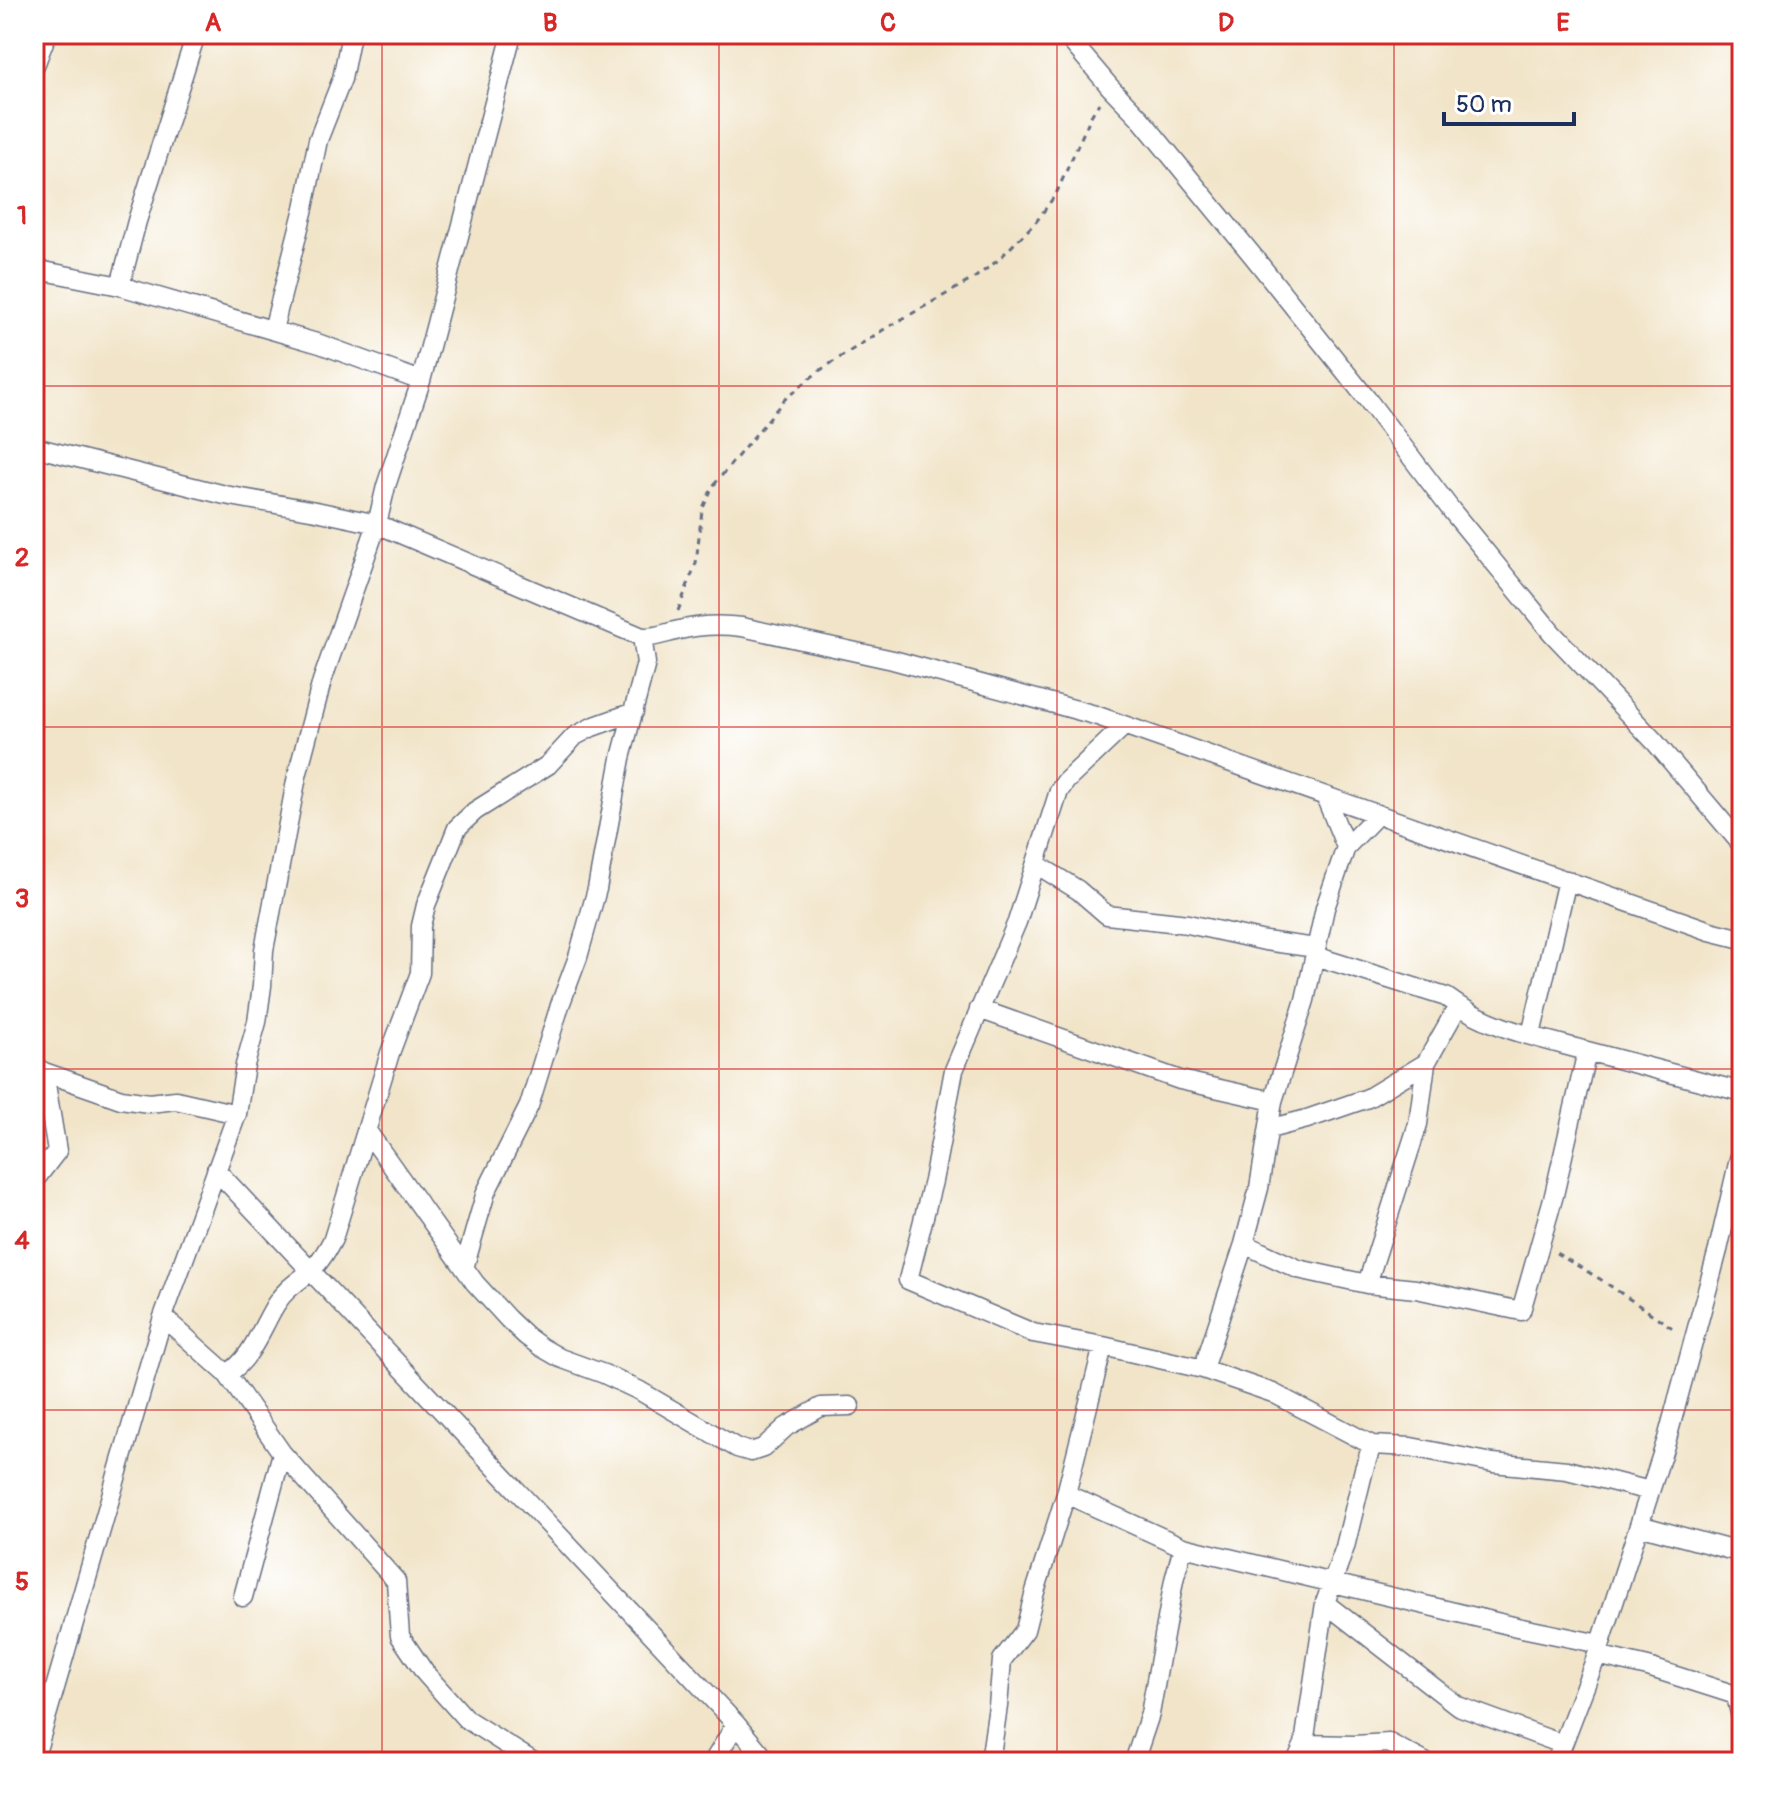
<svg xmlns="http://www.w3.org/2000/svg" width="1776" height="1796" font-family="Pangolin,sans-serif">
	<rect width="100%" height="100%" fill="#fff"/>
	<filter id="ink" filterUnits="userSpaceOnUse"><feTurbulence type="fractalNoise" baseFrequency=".0125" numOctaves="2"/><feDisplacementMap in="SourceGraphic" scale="16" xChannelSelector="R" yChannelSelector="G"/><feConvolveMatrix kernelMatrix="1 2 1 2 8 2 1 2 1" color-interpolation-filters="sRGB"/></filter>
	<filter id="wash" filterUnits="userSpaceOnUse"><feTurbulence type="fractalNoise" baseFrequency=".006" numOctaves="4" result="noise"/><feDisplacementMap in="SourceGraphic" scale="32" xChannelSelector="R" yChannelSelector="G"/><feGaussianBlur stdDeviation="1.8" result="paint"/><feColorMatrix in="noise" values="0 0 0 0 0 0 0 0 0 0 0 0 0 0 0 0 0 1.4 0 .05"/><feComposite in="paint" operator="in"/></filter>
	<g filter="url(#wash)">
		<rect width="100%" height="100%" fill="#f1e4c8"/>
	</g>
	<g filter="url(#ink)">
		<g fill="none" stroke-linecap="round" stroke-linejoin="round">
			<defs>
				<path id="street" d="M 1065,34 L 1110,87 L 1139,117 L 1253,256 L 1367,399 L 1452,511 L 1552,633 L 1655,742 L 1742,845
					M 34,68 L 47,34
					M 34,269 L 120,286 L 320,344 L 421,381
					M 120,286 L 137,221 L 196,34
					M 273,330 L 304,208 L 318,140 L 342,79 L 351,34
					M 34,447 L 225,495 L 316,511 L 377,524 L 642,637 C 654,638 663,634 675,631 C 698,625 718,624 742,627 L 893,660 L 1095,715 L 1710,931 L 1742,939
					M 1325,796 L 1346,847
					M 1036,864 L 1078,890 L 1107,915 L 1188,924 L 1265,941 L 1316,948
					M 1315,956 L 1446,997 C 1487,1028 1539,1038 1587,1051
					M 979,1009 L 1180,1080 L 1273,1101
					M 1531,1035 L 1567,880
					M 34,1066 L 44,1072 L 121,1099 L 149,1103 L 176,1100 L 237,1114 L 245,1065 L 257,1022 L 262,986 L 264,950 L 297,776 L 322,681 L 377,524 L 386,486 L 421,381 L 512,34
					M 1269,1129 L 1307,1119 L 1368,1098 L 1426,1063 L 1458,1006
					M 367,1131 L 475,1283 L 508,1319 L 526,1336 L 541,1347 L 560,1358 L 604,1374 L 640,1391 L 737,1448 L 751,1452 L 763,1448 L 786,1427 L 821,1407 L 850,1406
					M 216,1170 L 736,1724 L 768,1762
					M 34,1181 L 57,1151 L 44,1072
					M 1244,1244 L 1298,1269 L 1367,1284 L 1416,1289 L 1521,1311 L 1554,1195 L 1587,1051 L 1742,1092
					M 464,1268 L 486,1192 L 529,1106 L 560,1005 L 578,957 L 597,889 L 621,758 L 646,663 L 642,637
					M 1367,1284 L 1418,1124 L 1426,1063
					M 163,1317 L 227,1374 L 282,1453 L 396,1581 L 400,1636 L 425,1673 L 466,1719 L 534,1762
					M 1103,1346 L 1203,1369 L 1273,1393 L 1372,1445 L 1364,1469 L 1345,1547 L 1325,1603 L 1304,1744 L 1296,1762
					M 1203,1369 L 1244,1244 L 1259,1188 L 1273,1101 L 1305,1000 L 1325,908 L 1346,847 L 1378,814
					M 227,1374 C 252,1359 261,1328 276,1304 C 285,1289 299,1281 312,1270 C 321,1260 327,1251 333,1239 L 390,1053 L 420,973 L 421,926 L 426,905 L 457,828 L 475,811 L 548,765 L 575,736 L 592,727 L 634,712
					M 1372,1445 L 1411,1447 L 1493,1463 L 1567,1470 L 1650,1491
					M 1066,1494 L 1183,1547 L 1174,1580 L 1150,1714 L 1134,1762
					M 1639,1525 L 1742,1553
					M 1183,1547 L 1517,1627 L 1600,1644
					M 243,1597 L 282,1453
					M 1325,1603 L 1458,1706 L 1562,1744
					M 1597,1655 L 1667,1439 L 1718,1250 L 1742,1146
					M 1736,1696 L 1742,1722
					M 1304,1744 L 1354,1745 L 1389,1743 L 1425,1762
					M 34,1760 L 163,1317 L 237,1114
					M 713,1762 L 736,1724
					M 990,1762 L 998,1706 L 1002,1660 L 1025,1630 L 1034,1595 L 1066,1494 L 1103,1346 L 1033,1333 L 908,1280 L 933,1181 L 954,1070 L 1017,922 L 1059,791 L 1066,781 L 1123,727
					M 1556,1762 L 1597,1655 L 1648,1667 L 1742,1697"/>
			</defs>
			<use href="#street" stroke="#666e83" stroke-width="21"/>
			<path stroke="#666e83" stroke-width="3" stroke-dasharray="6 6" stroke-linecap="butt" d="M 678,611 L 696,563 L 702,510 L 713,486 L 785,399 L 819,371 L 883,330 L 973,279 L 997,261 L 1036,222 L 1056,194 L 1091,116 L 1099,103
				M 1556,1253 L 1600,1279 L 1677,1331"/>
			<use href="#street" stroke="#fff" stroke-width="18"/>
		</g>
	</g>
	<path fill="none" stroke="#d62828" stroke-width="2" stroke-opacity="0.55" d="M 382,34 L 382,1762M 719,34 L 719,1762M 1057,34 L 1057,1762M 1394,34 L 1394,1762M 34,386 L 1742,386M 34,727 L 1742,727M 34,1069 L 1742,1069M 34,1410 L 1742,1410"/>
	<rect width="1776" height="1796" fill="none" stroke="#fff" stroke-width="88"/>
	<path d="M1444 112v12h130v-12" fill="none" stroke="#1b2f5e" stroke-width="4"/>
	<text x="1456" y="112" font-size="24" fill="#1b2f5e" stroke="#ffffff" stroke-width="6" paint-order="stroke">50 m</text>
	<rect x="44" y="44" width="1688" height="1708" fill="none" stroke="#d62828" stroke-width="3"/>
	<g font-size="26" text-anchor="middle" font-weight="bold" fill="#d62828">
		<text x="213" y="31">A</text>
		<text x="550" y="31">B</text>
		<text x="888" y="31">C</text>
		<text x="1226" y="31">D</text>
		<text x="1563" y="31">E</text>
		<text x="22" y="224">1</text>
		<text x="22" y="566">2</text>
		<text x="22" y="907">3</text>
		<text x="22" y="1249">4</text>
		<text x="22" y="1590">5</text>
	</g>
</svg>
